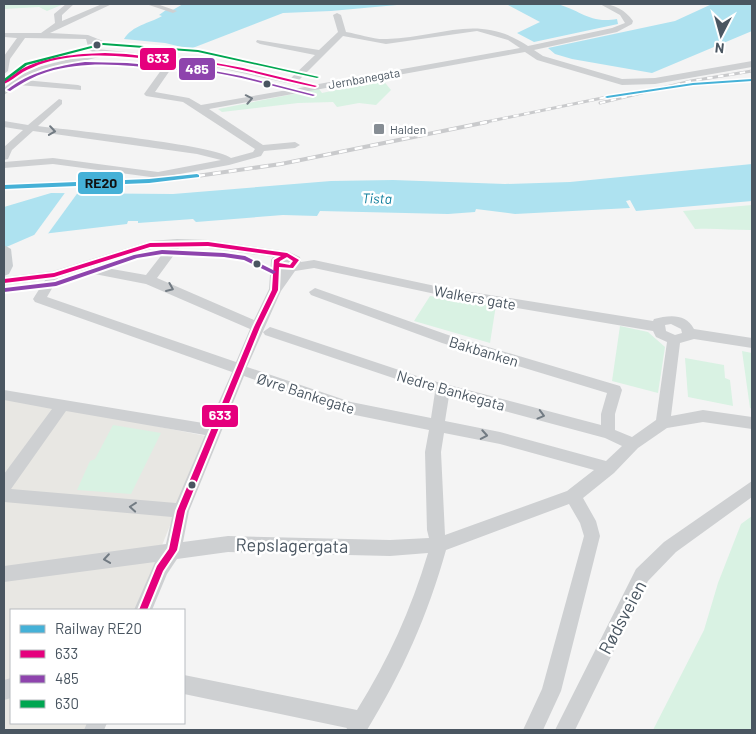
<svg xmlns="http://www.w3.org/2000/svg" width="756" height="734" font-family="Barlow,sans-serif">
	<rect width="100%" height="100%" fill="#f4f4f4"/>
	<path fill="#e8e7e3" d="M 4,396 L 206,436 L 136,610 L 11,610 L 11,723 L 89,723 L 86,730 L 4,730 Z"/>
	<path fill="#d9f2e3" d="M 4,4 L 64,4 L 47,11 L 39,7 L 4,9 Z
		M 382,79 L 391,90 L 376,105 L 359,103 L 337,107 L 333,102 L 298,103 L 222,112 L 218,109 L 319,89 L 322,93 L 336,90 L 334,86 Z
		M 752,205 L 752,240 L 751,230 C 732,230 715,228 695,229 L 683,211 Z
		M 430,296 L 496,305 L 490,343 L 414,321 Z
		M 620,326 L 648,332 L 665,347 L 658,393 L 612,381 Z
		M 742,351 L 752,353 L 752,409 L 750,408 Z
		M 685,358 L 724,365 L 725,378 L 730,380 L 733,406 L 688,397 Z
		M 113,425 L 161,433 L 131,494 L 77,490 L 90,461 L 95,459 Z
		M 752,516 L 752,730 L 653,730 L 704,630 L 718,583 L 741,524 Z"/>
	<path fill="#aee2f0" d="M 183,4 L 408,4 L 331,11 L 283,13 L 190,49 L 165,43 L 124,39 C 133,25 148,24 162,16 L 159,15 L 166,10 L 171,11 Z
		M 506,4 C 522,4 542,0 557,4 C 581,10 589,24 617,19 L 618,24 L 534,42 L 517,33 L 540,22 Z
		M 712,4 L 752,4 L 752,31 L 652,73 L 572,59 L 555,54 L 548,48 L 675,21 Z
		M 752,164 L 752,201 L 636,211 L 630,200 L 626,201 L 630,208 L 515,214 L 476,209 L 475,212 L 448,214 L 320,211 L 317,216 L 283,215 L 196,222 L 193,219 L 138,223 L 138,221 L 128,221 L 127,224 L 34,235 L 4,248 L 4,207 L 51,193 L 173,194 L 331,181 L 393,180 L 505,184 L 570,182 Z"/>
	<path fill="#f4f4f4" d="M 67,190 L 79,191 L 47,235 L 32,238 Z"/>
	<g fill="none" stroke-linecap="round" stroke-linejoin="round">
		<path fill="#ced0d2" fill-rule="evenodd" d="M 66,4 L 74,4 L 62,15 L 62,21 L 102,4 L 112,4 L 50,33 L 88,35 L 103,41 L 103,45 L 97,45 L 97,49 L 173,57 L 197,57 L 291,78 L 315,55 L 260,44 L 256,42 L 257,40 L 319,50 L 338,32 L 333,15 L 337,13 L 341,15 L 346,32 C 359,34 374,40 387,39 C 440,38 478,12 528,46 L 612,28 L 625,23 L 620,15 L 600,4 C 615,4 625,10 633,21 L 632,24 L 617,32 L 534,50 L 543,56 L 622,79 L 655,78 L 752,61 L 752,67 L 655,84 L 622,85 L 537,60 L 525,52 L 209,109 L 263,145 L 295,142 L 300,145 L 295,148 L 264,151 L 261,156 L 229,165 L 158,178 L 53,164 L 4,168 L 4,162 L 53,158 L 158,172 L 221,160 L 197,154 L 33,131 L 12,150 L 8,159 L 4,160 L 4,147 L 23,130 L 4,127 L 4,121 L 28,125 L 59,99 L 62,100 L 62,104 L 38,126 C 69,130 215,145 231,158 L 253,152 L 255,149 L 183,102 L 146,96 L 144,94 L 167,62 L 126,56 L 103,56 L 32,74 L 24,80 L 78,85 L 81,86 L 81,90 L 18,85 L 4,95 L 4,88 L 9,84 L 9,80 L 14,80 L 26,70 L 94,53 L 89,50 L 86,39 L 25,38 L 10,59 L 8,71 L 4,74 L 4,56 L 17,38 L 4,37 L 4,33 L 41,33 L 55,23 L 54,14 ZM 477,31 L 508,40 L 520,48 L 313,85 L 299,80 L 343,36 L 386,44 ZM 175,63 L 197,63 L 305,87 L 201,105 L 189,98 L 155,92 Z
			M 146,4 L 157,4 L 177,11 L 173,13 Z
			M 177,239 L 208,240 L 287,251 L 300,257 L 301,262 L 314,260 L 440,287 L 653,321 L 654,319 C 669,315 686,313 694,329 L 752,338 L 752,348 L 694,339 L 680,343 L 671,416 L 703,410 L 752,417 L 752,429 L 703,422 L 667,428 L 638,448 L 614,473 L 583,498 L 596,521 L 600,536 L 561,691 L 543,730 L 523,730 L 542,689 L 584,536 L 580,523 L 569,504 L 446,550 C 428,615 402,673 367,730 L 346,730 L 347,728 L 184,694 L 184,675 L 357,710 C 388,660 411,610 428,553 L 390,556 L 228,552 L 177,559 L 167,574 L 152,610 L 134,610 L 155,562 L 4,582 L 4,566 L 166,544 L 172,517 L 4,502 L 4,474 L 52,409 L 4,400 L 4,390 L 209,424 L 232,372 L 35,302 L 33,299 L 45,280 L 4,285 L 4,277 L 53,271 L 150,241 ZM 167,248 L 146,275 L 95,266 L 151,249 ZM 179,248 L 208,248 L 273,257 L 271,260 L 269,289 L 254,320 L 157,278 ZM 314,268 L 440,295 L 653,331 L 656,337 L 667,342 L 656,420 L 632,437 L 615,430 L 615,414 L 622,390 L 620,386 L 451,336 L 315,288 L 309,292 L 311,295 L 442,343 L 607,393 L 601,414 L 601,425 L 426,379 L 270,327 L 263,332 L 265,335 L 435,392 L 431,418 L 351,402 L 247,367 L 281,291 L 295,271 ZM 79,271 L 146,284 L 250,329 L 236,362 L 47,297 L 58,278 ZM 671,324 L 681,329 L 682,333 L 675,335 L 666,331 L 665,325 ZM 244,376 L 350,414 L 429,430 L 425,452 L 427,530 L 429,538 L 390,540 L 228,536 L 183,542 L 189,511 ZM 449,396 L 605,438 L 622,446 L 606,461 L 500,432 L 445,421 ZM 66,411 L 205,435 L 176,503 L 11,489 ZM 444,433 L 500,444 L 594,470 L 567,491 L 445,535 L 441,452 Z
			M 752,481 L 752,497 L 676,552 L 648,581 L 575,730 L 555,730 L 636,569 L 664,542 Z
			M 11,678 L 11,698 L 4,700 L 4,680 Z
			M 87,723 L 107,723 L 104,730 L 84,730 Z"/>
		<path fill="#caced1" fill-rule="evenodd" d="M 4,245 L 11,249 L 13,266 L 9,274 L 4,276 Z"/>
		<defs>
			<path id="rail-far1" d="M 600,103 L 691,81 L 752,71
				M 481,123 L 607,97"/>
			<path id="rail" d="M 197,176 L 281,164 L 487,122"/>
		</defs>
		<use href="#rail-far1" stroke="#c9cacc" stroke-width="3"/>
		<use href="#rail" stroke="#c9cacc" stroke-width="4"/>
		<use href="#rail-far1" stroke="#fff" stroke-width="2" stroke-dasharray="5.5" stroke-linecap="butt"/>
		<use href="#rail" stroke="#fff" stroke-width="2.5" stroke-dasharray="8" stroke-linecap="butt"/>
		<defs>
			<path id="bus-1" d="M 105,53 L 126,54 L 169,59 L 199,60 L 243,68 L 317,86 L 315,87 C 275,79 236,66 196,62 C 186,60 175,62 165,61 C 125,56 83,51 44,63 C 37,65 29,69 23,72 C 16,76 11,81 4,84 L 4,81 C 9,78 15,74 20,70 C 46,56 76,54 105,53 Z
				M 208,242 L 287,253 L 299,260 L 293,268 L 279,267 L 278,290 L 260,327 L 185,511 L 177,550 L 163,571 L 147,610 L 139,610 L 157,566 L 169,549 L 177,511 L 254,327 L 272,290 L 274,260 L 281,256 L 208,246 L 150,247 L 54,277 L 4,283 L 4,279 L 54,273 L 150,243 ZM 287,257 L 293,261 L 290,265 L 279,263 L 280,261 Z"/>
			<path id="bus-2" d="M 85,62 L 127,63 L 171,67 L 198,68 L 241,76 L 315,95 L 313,96 C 275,87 237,75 198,70 C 187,69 175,70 164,69 C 126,65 85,60 47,72 C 34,76 22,83 10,91 L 7,90 C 30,72 57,66 85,62 Z
				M 162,250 L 224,253 L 245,256 L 275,271 L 276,272 L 273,274 L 271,273 L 244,260 L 224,257 L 162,254 L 137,258 L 56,286 L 4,292 L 4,288 L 5,288 L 55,282 L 134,255 Z"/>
			<path id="bus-3" d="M 103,43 L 198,50 L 319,77 L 317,78 L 198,52 L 103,45 L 27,65 L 4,82 L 4,79 L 25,63 Z"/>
		</defs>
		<use href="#bus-1" stroke="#fff" stroke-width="4"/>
		<use href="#bus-2" stroke="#fff" stroke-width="4"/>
		<use href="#bus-3" stroke="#fff" stroke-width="4"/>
		<use href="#bus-1" fill="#e5007d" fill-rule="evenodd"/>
		<use href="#bus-2" fill="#8e44ad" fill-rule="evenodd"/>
		<use href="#bus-3" fill="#00a651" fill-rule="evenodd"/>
		<defs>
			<path id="rail-1" d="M 752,79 L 752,81 L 693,85 L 607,98 L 605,97 L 607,96 L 693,83 Z
				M 197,174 L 199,175 L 199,177 L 149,183 L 4,189 L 4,185 L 149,179 Z"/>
		</defs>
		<use href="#rail-1" stroke="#fff" stroke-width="3"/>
		<use href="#rail-1" fill="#45b1d7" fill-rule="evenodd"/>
	</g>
	<defs><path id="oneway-chevron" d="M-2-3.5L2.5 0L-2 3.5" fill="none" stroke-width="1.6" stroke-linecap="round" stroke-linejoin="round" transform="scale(1.25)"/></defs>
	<g stroke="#727b83">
		<use href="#oneway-chevron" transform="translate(249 99) rotate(-11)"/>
		<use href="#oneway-chevron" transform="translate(52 131) rotate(8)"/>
		<use href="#oneway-chevron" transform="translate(170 288) rotate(23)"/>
		<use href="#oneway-chevron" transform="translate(541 415) rotate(15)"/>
		<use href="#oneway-chevron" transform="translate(484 435) rotate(10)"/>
		<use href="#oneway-chevron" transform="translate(133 507) rotate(-175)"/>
		<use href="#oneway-chevron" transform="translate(107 559) rotate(172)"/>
	</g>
	<g fill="#4a5661" stroke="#fff" stroke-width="2">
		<circle cx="97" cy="45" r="4.5"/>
		<circle cx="267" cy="84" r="4.5"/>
		<circle cx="257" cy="264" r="4.5"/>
		<circle cx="192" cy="485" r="4.5"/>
	</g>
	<rect fill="#868d94" stroke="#fff" stroke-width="2" x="373" y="123" width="12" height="12" rx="2.5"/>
	<g text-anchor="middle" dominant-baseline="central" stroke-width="5" stroke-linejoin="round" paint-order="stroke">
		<g font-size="12" fill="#4a5661" stroke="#fff">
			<text transform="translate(364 78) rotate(-10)">Jernbanegata</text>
		</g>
		<g font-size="12" fill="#4a5661" stroke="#fff" text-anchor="start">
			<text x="390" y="129">Halden</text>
		</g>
		<g font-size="14" font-style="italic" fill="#0c7c9b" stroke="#fff">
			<text transform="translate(377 198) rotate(1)">Tista</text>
		</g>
		<g font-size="15" fill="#4a5661" stroke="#fff">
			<text transform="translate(475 297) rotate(10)">Walkers gate</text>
			<text transform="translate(484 351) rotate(17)">Bakbanken</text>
			<text transform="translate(451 390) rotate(16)">Nedre Bankegata</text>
			<text transform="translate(306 393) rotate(18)">Øvre Bankegate</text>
		</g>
		<g font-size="18" fill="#4a5661" stroke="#fff">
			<text transform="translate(292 545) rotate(1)">Repslagergata</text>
			<text transform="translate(622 617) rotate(-62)">Rødsveien</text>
		</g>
	</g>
	<g stroke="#fff" stroke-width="2">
		<rect x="139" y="47" width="38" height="24" rx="5" fill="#e5007d"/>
		<rect x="178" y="57" width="38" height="24" rx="5" fill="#8e44ad"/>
		<rect x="77" y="171" width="47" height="24" rx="5" fill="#45b1d7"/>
		<rect x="201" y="404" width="38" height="24" rx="5" fill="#e5007d"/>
	</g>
	<g font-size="14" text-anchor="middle" font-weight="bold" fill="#fff">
		<text x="158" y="63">633</text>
		<text x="197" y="74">485</text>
		<text x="220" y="420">633</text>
	</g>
	<g font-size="14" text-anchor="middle" font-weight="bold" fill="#111">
		<text x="101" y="188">RE20</text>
	</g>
	<rect width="756" height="734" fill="none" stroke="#4a5661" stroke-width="10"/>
	<rect x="10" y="609" width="175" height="115" fill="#ffffff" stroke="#b7bbc0"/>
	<rect x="20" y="625" width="25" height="8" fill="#45b1d7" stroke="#b7bbc0"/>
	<text x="55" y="634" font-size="15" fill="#4a5661">Railway RE20</text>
	<rect x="20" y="650" width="25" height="8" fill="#e5007d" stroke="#b7bbc0"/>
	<text x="55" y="659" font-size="15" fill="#4a5661">633</text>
	<rect x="20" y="675" width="25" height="8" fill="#8e44ad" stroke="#b7bbc0"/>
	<text x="55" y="684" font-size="15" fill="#4a5661">485</text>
	<rect x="20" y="700" width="25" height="8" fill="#00a651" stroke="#b7bbc0"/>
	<text x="55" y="709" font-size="15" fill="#4a5661">630</text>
	<g transform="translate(721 35) rotate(186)" stroke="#ffffff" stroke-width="4" paint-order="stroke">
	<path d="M0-4L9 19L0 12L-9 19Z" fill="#4a5661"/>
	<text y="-8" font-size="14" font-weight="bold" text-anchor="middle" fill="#4a5661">N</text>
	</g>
</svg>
